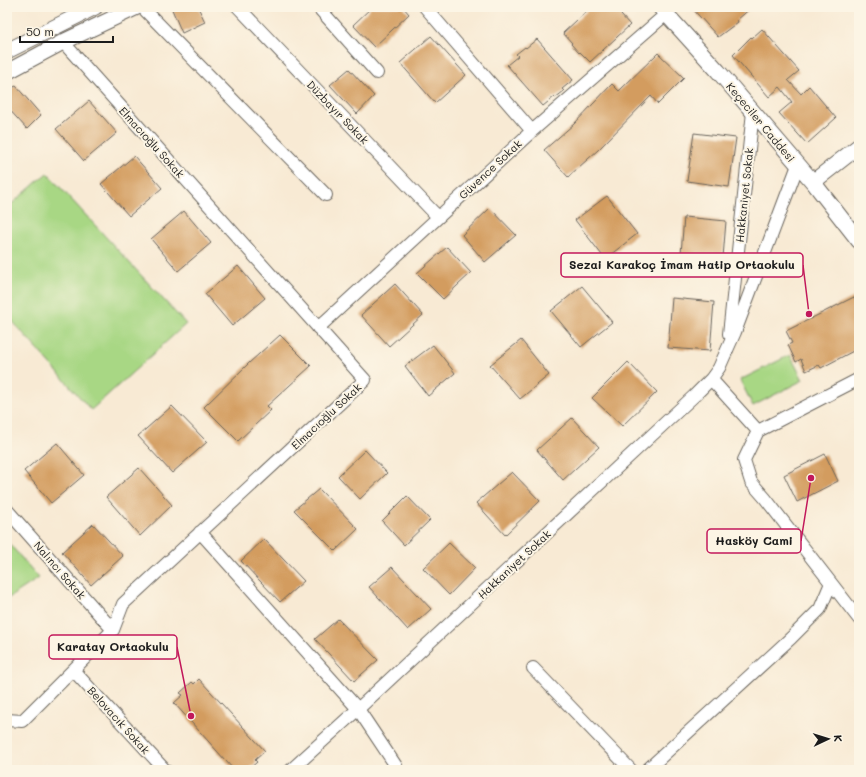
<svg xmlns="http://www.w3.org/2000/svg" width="866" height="777" font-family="Mali,sans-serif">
	<rect width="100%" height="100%" fill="#fcf5e5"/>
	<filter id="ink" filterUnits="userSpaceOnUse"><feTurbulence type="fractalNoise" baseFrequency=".025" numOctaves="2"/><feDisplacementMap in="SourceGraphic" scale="8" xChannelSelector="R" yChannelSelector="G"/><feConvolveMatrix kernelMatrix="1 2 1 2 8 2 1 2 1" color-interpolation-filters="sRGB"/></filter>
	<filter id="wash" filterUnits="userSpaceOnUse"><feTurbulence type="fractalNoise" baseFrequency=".012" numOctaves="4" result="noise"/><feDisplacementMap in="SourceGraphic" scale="16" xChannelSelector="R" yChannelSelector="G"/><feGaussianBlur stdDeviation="0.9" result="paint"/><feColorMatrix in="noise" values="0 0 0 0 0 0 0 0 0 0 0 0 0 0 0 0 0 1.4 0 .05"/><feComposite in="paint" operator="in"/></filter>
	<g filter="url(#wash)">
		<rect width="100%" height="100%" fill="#f8ead4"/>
		<path fill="#a8d784" stroke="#627a50" d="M 47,173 L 186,324 L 91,410 L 7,315 L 7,208 Z
			M 790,355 L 803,380 L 753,406 L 740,380 Z
			M 7,541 L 39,578 L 7,599 Z"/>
		<g id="blocks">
			<path fill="#d39c5f" d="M 171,7 L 198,7 L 205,22 L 182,33 Z
				M 372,7 L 403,7 L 409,14 L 374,47 L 353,25 Z
				M 591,7 L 616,7 L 622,13 L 621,15 L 630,25 L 590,62 L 580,52 L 579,53 L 571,44 L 572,43 L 563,33 Z
				M 691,7 L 752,7 L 737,20 L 738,22 L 718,37 Z
				M 762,29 L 799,71 L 788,80 L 801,94 L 809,86 L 836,118 L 807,144 L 779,113 L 792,102 L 780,87 L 769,97 L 733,55 L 751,37 L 752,38 Z
				M 431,36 L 466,75 L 435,103 L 400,63 Z
				M 537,39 L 573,80 L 562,89 L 564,91 L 555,98 L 554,97 L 543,106 L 507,65 L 518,56 L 516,54 L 525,47 L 526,48 Z
				M 658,53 L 684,78 L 658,104 L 651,96 L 598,150 L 568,177 L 544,150 L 574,124 L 612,84 L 619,91 Z
				M 349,69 L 374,96 L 357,114 L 330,85 Z
				M 16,86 L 41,115 L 27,129 L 7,107 L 7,90 Z
				M 89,101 L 117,133 L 84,161 L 56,129 Z
				M 694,133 L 736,138 L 729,187 L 687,181 Z
				M 134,156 L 162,188 L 129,216 L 101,184 Z
				M 607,196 L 637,234 L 605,259 L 575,220 Z
				M 490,208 L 516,235 L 485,262 L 462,235 Z
				M 184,211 L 211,243 L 178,271 L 151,239 Z
				M 684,217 L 726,221 L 722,270 L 680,266 Z
				M 447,247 L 471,273 L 443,299 L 417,273 Z
				M 238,266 L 265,298 L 232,326 L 205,294 Z
				M 395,284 L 423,315 L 389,346 L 361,315 Z
				M 582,286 L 612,322 L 581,347 L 551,311 Z
				M 854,297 L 859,307 L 859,348 L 821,368 L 819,365 L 806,371 L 801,359 L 796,362 L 788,345 L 792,343 L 786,331 Z
				M 672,298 L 714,302 L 710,351 L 668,348 Z
				M 280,335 L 311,366 L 267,406 L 271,410 L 238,441 L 204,407 L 249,363 Z
				M 521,340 L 549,375 L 520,399 L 490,365 Z
				M 433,345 L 455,373 L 428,396 L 405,366 Z
				M 628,362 L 657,392 L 622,426 L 592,398 Z
				M 172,406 L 207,442 L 172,473 L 138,436 Z
				M 572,418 L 599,447 L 563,480 L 537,450 Z
				M 57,443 L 84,475 L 51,503 L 24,471 Z
				M 365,450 L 387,473 L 360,499 L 338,476 Z
				M 825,454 L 838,481 L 797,502 L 784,475 Z
				M 139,468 L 172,505 L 140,536 L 106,497 Z
				M 512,472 L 540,501 L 505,535 L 476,503 Z
				M 319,489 L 358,529 L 335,551 L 294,510 Z
				M 407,496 L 430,520 L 404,545 L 382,521 Z
				M 93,524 L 123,556 L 91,585 L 62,552 Z
				M 264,539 L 304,581 L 280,602 L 241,561 Z
				M 449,543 L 475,568 L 449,595 L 423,568 Z
				M 392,567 L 431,609 L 408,630 L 369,587 Z
				M 338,619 L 378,660 L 354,681 L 315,639 Z
				M 199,679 L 265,751 L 255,760 L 257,762 L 248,770 L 234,770 L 174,703 L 183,695 L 180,693 L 192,682 L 194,684 Z"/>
		</g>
	</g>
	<g filter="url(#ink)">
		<use href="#blocks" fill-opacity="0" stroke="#69645c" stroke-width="1"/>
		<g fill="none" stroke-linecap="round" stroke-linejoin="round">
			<defs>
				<path id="minor" d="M 142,7 L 326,195
					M 238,7 L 438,217
					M 318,7 L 377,73
					M 425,7 L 532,131
					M 318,328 L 532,131 L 665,15
					M 729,334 L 753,112
					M 711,379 L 758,431 L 859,379
					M 7,510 L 113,630
					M 200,532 L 358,709 L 396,766
					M 831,583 L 859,619
					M 533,668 L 631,770
					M 73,670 L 165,770
					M 7,720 L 22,721 L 113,630 L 123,604 L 365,380 L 63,42
					M 291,770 L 358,709 L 695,395 L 711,379 L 719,368 L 735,332 L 798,165
					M 647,770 L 791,638 L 820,609 L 831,583 L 765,498 L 751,482 L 744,460 L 758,431"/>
				<path id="tertiary" d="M 660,7 L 718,71 L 813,182 L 859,241
					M 7,51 L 95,7
					M 7,72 L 63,42 L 137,7
					M 813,182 L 859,146"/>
			</defs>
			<use href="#minor" stroke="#69645c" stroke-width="14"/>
			<use href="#tertiary" stroke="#69645c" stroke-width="17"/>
			<use href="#minor" stroke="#fff" stroke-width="12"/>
			<use href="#tertiary" stroke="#fff" stroke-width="15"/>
		</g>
	</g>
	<g text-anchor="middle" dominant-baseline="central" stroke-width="4" stroke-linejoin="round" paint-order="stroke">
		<g font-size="11" fill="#1c1c1c" stroke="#fcf5e5">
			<text transform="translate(338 112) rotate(46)">Düzbayır Sokak</text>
			<text transform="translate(761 122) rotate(50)">Keçeciler Caddesi</text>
			<text transform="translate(152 142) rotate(48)">Elmacıoğlu Sokak</text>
			<text transform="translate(490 169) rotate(-43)">Güvence Sokak</text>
			<text transform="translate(744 195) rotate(-84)">Hakkaniyet Sokak</text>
			<text transform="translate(326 416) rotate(-43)">Elmacıoğlu Sokak</text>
			<text transform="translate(514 564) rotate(-43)">Hakkaniyet Sokak</text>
			<text transform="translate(60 570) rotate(49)">Nalıncı Sokak</text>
			<text transform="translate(119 720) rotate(48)">Belovacık Sokak</text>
		</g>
	</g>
	<path fill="none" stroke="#c2185b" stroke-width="1.5" d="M809 314L803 265M811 478L801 541M191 716L177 647"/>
	<g fill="#c2185b" stroke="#fcf5e5" stroke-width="1.5">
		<circle cx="809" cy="314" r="4"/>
		<circle cx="811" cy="478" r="4"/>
		<circle cx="191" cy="716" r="4"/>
	</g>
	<g fill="#fcf5e5" stroke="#c2185b" stroke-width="1.5">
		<rect x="561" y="253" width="242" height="24" rx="4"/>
		<rect x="707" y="529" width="94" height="24" rx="4"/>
		<rect x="49" y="635" width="128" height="24" rx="4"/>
	</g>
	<g font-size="12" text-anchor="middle" font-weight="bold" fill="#1c1c1c">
		<text x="682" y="269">Sezai Karakoç İmam Hatip Ortaokulu</text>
		<text x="754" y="545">Hasköy Cami</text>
		<text x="113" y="651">Karatay Ortaokulu</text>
	</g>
	<rect width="866" height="777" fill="none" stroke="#fcf5e5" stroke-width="24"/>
	<g transform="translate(828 739) rotate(86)" stroke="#fcf5e5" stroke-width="3" paint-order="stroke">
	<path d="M0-3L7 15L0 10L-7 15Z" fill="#1c1c1c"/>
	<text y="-6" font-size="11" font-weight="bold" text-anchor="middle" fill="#1c1c1c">K</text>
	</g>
	<path d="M20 36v6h93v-6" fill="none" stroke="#1c1c1c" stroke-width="2"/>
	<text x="26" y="36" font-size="12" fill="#1c1c1c" stroke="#fcf5e5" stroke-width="3" paint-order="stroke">50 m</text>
</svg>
